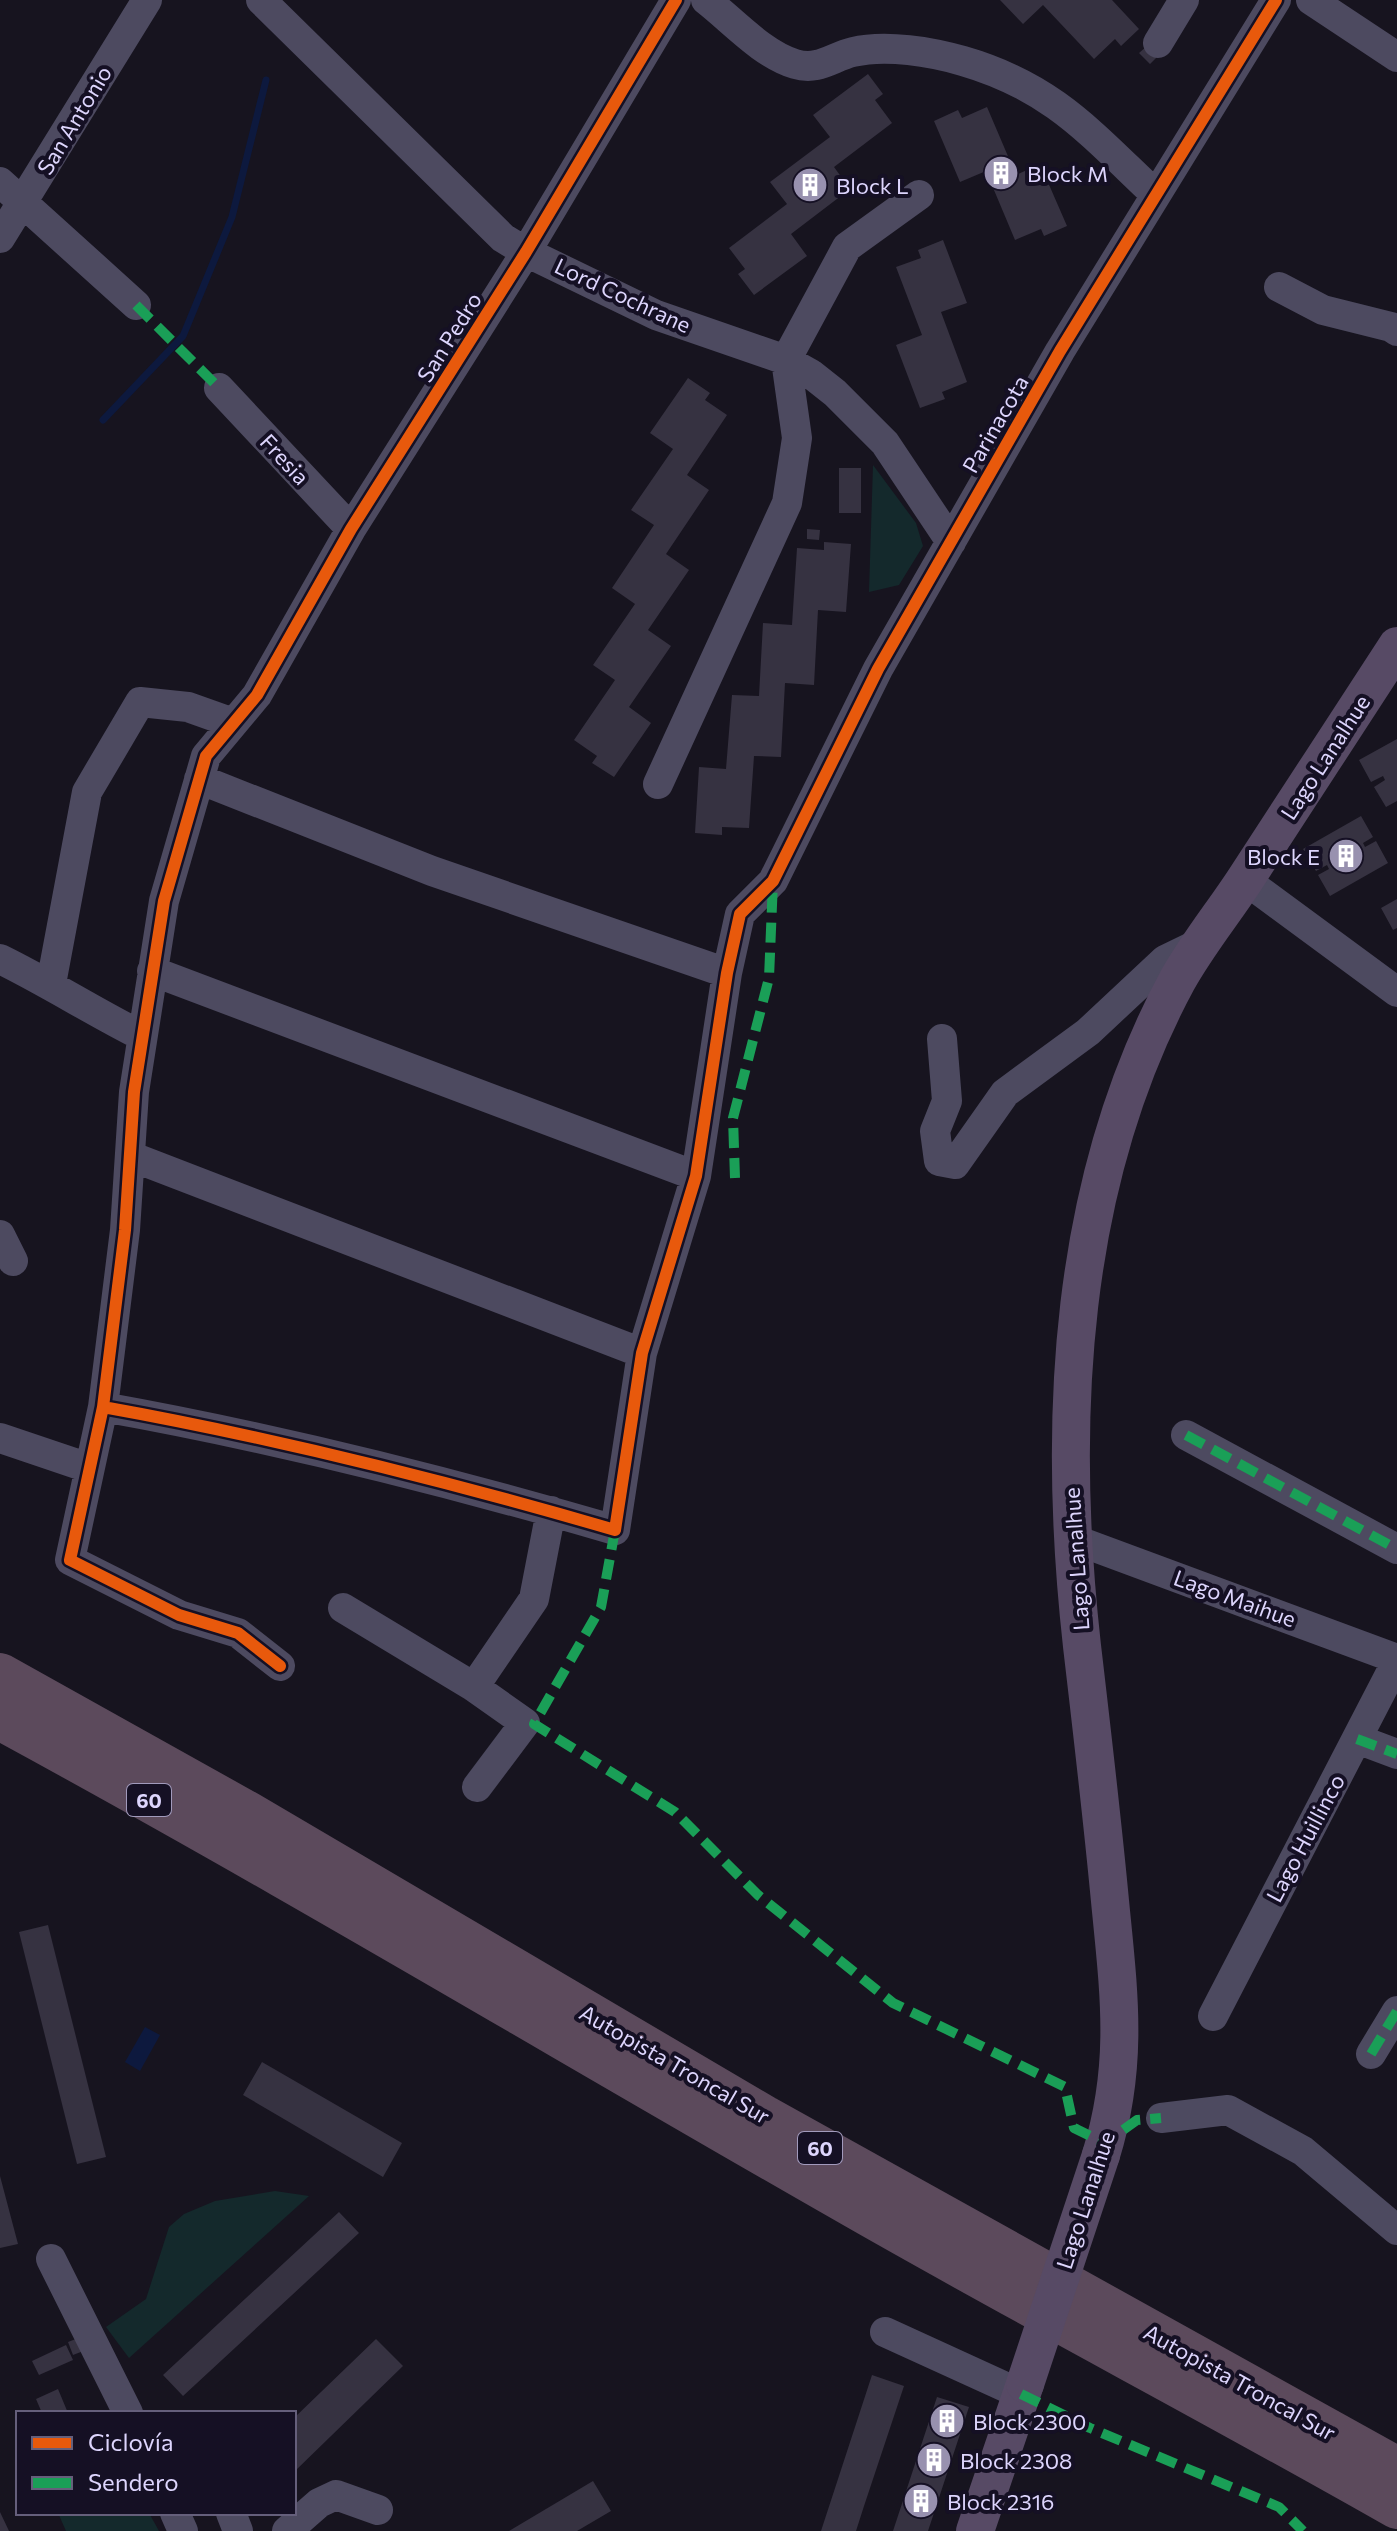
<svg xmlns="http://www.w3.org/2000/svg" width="1397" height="2531" font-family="Commissioner,sans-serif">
	<rect width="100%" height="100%" fill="#17141f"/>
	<path fill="#14292c" d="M 873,465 L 916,523 L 923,546 L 899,585 L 869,592 Z
		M 275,2191 L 309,2196 L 129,2358 L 106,2327 L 146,2299 L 169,2227 L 184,2214 L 215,2201 Z
		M 58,2513 L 149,2513 L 159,2531 L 66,2531 Z"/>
	<path fill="#0d193e" d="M 145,2027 L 160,2035 L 140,2071 L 125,2062 Z"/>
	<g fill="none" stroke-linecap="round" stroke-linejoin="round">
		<path stroke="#0d193e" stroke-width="7" d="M 103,420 L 183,336 L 232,217 L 266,80"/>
	</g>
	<path fill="#363241" d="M 1000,0 L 1112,0 L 1139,29 L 1121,46 L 1115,39 L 1094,59 L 1043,5 L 1023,24 Z
		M 1147,46 L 1157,57 L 1150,64 L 1139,53 Z
		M 868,74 L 883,94 L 875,100 L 892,123 L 834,167 L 850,189 L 791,234 L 807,256 L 754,295 L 738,274 L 745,269 L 729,248 L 787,204 L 770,182 L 830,137 L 813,115 Z
		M 987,107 L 1016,175 L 1040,164 L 1067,226 L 1044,236 L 1041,229 L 1015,240 L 986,171 L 960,182 L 934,121 L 958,110 L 962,118 Z
		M 943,240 L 967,303 L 941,312 L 967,382 L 942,392 L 945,399 L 920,408 L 896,345 L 922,335 L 896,267 L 921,258 L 918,250 Z
		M 688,378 L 710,393 L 705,400 L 727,415 L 687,475 L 709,490 L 666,554 L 689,570 L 648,630 L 671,646 L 629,707 L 651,723 L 614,777 L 592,763 L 597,756 L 574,740 L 615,680 L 593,665 L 635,604 L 612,588 L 654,525 L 631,510 L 673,449 L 650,433 Z
		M 839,468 L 861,468 L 861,513 L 839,513 Z
		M 807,529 L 820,530 L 819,540 L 807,539 Z
		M 824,542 L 851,544 L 846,612 L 818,610 L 814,685 L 785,683 L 781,757 L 754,756 L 749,828 L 722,827 L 722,835 L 695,833 L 699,767 L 726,769 L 732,695 L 759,696 L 763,623 L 792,625 L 797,548 L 824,550 Z
		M 1397,739 L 1397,801 L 1386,807 L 1374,787 L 1385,780 L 1383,776 L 1371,782 L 1359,760 Z
		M 1361,816 L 1373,837 L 1363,843 L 1365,847 L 1376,841 L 1388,863 L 1330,896 L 1318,875 L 1329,869 L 1327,865 L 1316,871 L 1303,849 Z
		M 1397,899 L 1397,928 L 1393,930 L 1381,908 Z
		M 48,1925 L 106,2157 L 77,2164 L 19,1932 Z
		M 262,2062 L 402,2143 L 383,2177 L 243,2095 Z
		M 0,2176 L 18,2244 L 0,2248 Z
		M 339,2212 L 359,2233 L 183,2396 L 163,2375 Z
		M 81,2337 L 86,2350 L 73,2355 L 68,2342 Z
		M 376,2339 L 403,2366 L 294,2472 L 294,2418 Z
		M 66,2345 L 73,2360 L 39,2375 L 32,2361 Z
		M 872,2375 L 904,2386 L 864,2506 L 856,2531 L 821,2531 Z
		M 58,2389 L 68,2413 L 42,2413 L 36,2399 Z
		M 937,2397 L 969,2407 L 928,2531 L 893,2531 Z
		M 593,2481 L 611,2511 L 577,2531 L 509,2531 Z
		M 0,2512 L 9,2531 L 0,2531 Z"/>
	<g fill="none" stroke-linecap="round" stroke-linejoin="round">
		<path stroke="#4d4a60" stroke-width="30" d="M 261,0 L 503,238 L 526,252 L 656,315 L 786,360 L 811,374 L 835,393 L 885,443 L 951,542
			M 706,0 C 733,21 762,54 795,64 C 819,71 832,57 853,52 C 886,44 932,52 963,61 C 1053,87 1091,134 1156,195
			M 1311,0 L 1397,57
			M 1158,43 L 1184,0
			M 0,182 L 136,305
			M 0,238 L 147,0
			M 1279,287 L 1323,310 L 1391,327 L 1397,331
			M 219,388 L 351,529
			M 199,779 L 432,871 L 727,973
			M 658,784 L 787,503 L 797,438 L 786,360 L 847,247 L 919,195
			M 1245,880 L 1397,992
			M 0,959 C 49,983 94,1012 142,1036
			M 152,971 L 696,1176
			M 51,984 L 87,792 L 140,702 L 188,707 L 233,723
			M 942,1039 L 947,1101 L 935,1131 L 939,1161 L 955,1164 L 1005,1093 L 1088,1032 L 1165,960 L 1198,944
			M 130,1156 L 642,1353
			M 0,1235 L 13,1261
			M 103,1407 C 276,1438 447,1481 615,1530 L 642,1353 L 696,1176 L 727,973 L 740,914 L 773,881 L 878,669 L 1060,351 L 1276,0
			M 1186,1435 L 1397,1549
			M 0,1438 L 89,1468
			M 1073,1539 L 1397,1659
			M 343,1608 L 474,1687 L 525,1723 L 477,1787
			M 280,1666 L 238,1633 L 179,1615 L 70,1560 L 103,1407 L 125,1230 L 134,1092 L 164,901 L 206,756 L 257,695 L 351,529 L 526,252 L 676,0
			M 474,1687 L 534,1599 L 551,1511
			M 1357,1739 L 1397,1754
			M 1213,2016 L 1397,1661
			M 1371,2054 L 1397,2011
			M 1161,2118 L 1228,2110 L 1303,2151 L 1397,2230
			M 51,2259 L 128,2413
			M 885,2332 L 1021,2394
			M 175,2513 L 183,2531
			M 231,2513 L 238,2531
			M 287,2531 L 319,2503 L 336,2495 L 378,2510"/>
		<path stroke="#574a65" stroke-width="38" d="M 1101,2155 C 1129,2064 1119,1993 1110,1901 C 1102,1816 1092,1731 1082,1646 C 1057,1422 1068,1183 1177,981 C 1198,943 1225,911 1248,875 C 1298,799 1347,722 1397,646
			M 975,2531 L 1025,2384"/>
		<path stroke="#5c4a5c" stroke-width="44" d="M 0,1675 L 249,1814 L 764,2117 L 1397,2469
			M 0,1718 C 284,1872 560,2038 840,2198 C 1024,2304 1213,2402 1397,2507"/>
		<path stroke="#574a65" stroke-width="38" d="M 1025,2384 L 1101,2155"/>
		<path stroke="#1a9f57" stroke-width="10" stroke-dasharray="20 10" stroke-linecap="butt" d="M 136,305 L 219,388
			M 735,1178 L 733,1118 L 769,978 L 773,881
			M 1186,1435 L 1397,1549
			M 615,1530 L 601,1607 L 534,1724 L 675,1812 L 758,1895 L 893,2003 L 1065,2087 L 1074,2128 L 1105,2143 L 1137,2120 L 1161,2118
			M 1357,1739 L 1397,1754
			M 1371,2054 L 1397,2011
			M 1021,2394 L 1090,2428 L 1279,2507 L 1303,2531"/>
		<defs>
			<path id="cycleway" d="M 103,1407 C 276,1438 447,1481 615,1530 L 642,1353 L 696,1176 L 727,973 L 740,914 L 773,881 L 878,669 L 1060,351 L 1276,0
				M 280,1666 L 238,1633 L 179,1615 L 70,1560 L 103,1407 L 125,1230 L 134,1092 L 164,901 L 206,756 L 257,695 L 351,529 L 526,252 L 676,0"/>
		</defs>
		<use href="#cycleway" stroke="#151024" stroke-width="17"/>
		<use href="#cycleway" stroke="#e8590c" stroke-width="12"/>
	</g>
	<defs>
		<symbol id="building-disc" viewBox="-11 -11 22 22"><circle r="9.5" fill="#9891af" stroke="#151024"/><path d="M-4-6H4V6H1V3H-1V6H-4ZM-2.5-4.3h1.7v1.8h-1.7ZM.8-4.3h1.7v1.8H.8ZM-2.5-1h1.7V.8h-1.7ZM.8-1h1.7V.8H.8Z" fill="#fff"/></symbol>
	</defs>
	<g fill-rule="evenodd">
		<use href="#building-disc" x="981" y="153" width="40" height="40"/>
		<use href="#building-disc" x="790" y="165" width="40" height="40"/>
		<use href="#building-disc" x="1326" y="836" width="40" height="40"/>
		<use href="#building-disc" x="927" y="2401" width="40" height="40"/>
		<use href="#building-disc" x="914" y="2440" width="40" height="40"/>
		<use href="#building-disc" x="901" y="2481" width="40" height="40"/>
	</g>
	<g text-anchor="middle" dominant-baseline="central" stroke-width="8" stroke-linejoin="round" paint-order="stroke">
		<g fill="#151024" stroke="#a19abc" stroke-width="2">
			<rect x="127" y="1784" width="44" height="32" rx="6"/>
			<rect x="798" y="2132" width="44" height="32" rx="6"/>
		</g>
		<g font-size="20" font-weight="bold" fill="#ddd5fd">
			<text x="149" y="1800">60</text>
			<text x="820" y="2148">60</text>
		</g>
		<g font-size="22" fill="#ddd5fd" stroke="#151024">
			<text transform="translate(74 120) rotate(-59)">San Antonio</text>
			<text transform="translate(623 295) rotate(25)">Lord Cochrane</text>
			<text transform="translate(449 337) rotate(-58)">San Pedro</text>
			<text transform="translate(995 424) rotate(-60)">Parinacota</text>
			<text transform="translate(285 459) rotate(47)">Fresia</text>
			<text transform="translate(1325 757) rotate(-57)">Lago Lanalhue</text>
			<text transform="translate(1076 1559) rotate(-94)">Lago Lanalhue</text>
			<text transform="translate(1235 1598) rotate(20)">Lago Maihue</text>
			<text transform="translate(1305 1838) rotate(-62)">Lago Huillinco</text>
			<text transform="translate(675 2064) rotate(30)">Autopista Troncal Sur</text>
			<text transform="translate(1085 2200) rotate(-72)">Lago Lanalhue</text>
			<text transform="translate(1240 2382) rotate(29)">Autopista Troncal Sur</text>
		</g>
		<g font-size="22" fill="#ddd5fd" stroke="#151024" text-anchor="start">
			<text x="1027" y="173">Block M</text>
			<text x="836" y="185">Block L</text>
			<text x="1320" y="856" text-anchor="end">Block E</text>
			<text x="973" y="2421">Block 2300</text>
			<text x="960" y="2460">Block 2308</text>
			<text x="947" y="2501">Block 2316</text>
		</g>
	</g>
	<rect x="16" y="2411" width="280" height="104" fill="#151024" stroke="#655f7b" stroke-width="2"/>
	<rect x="32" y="2437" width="40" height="12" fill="#e8590c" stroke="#655f7b" stroke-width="2"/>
	<text x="88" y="2451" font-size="24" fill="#ddd5fd">Ciclovía</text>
	<rect x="32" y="2477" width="40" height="12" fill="#1a9f57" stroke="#655f7b" stroke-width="2"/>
	<text x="88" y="2491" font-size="24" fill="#ddd5fd">Sendero</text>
</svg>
